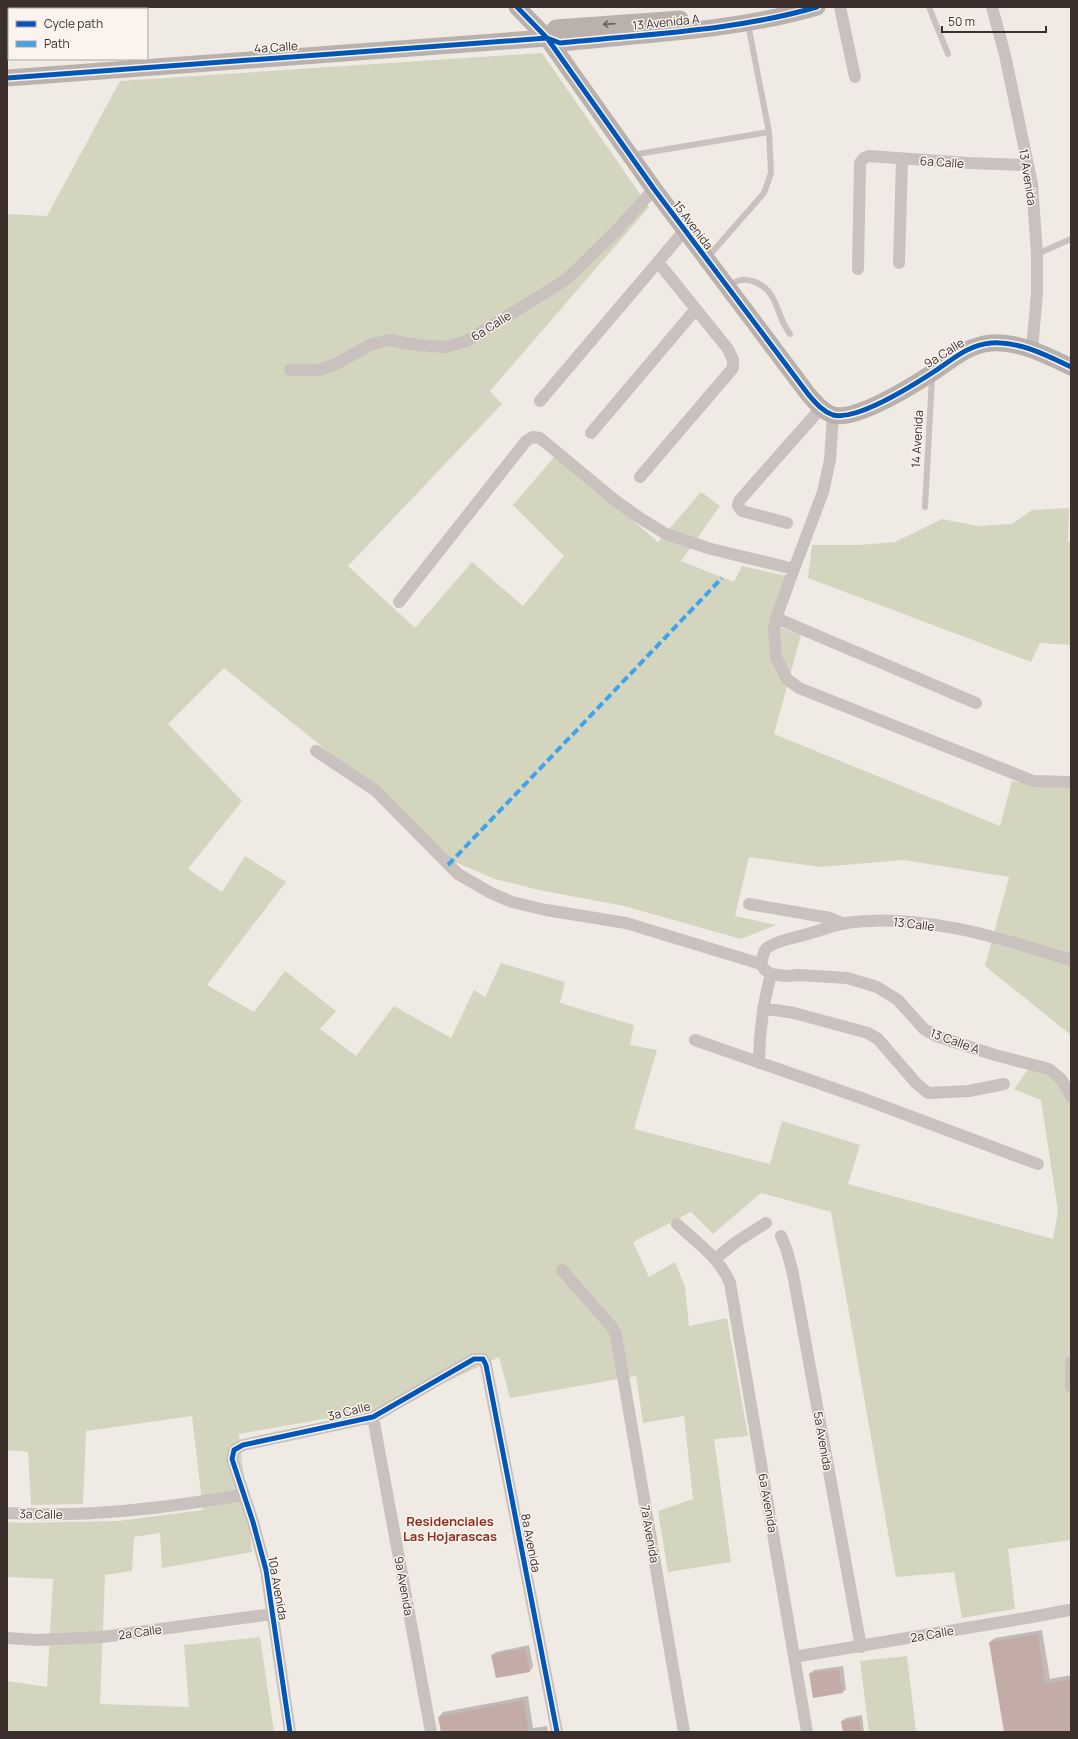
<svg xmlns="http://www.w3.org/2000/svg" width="1078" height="1739" font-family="Manrope,sans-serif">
	<rect width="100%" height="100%" fill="#f0eae4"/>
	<path fill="#d3d5be" d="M 542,53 L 649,207 L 490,391 L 502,404 L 348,566 L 415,628 L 472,562 L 523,606 L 564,556 L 513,505 L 556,455 L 658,542 L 701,492 L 720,506 L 681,561 L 734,582 L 742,566 L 787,576 L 771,624 L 801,635 L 774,734 L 1000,826 L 1012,781 L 1056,788 L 1071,788 L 1071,1035 L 985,966 L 1009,877 L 904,860 L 820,867 L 749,857 L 735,916 L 776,925 L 741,939 L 624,906 L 539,890 L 495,879 L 448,859 L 314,740 L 224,668 L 168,724 L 242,801 L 188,869 L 222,892 L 245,856 L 286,882 L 207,985 L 254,1012 L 285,971 L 336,1011 L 320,1029 L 356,1056 L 394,1006 L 451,1038 L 474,990 L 485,997 L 501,963 L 565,982 L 560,1003 L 634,1025 L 630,1045 L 657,1050 L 634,1129 L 770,1164 L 782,1121 L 860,1145 L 848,1184 L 1053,1239 L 1058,1211 L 1041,1100 L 1014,1089 L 1029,1068 L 1071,1083 L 1071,1540 L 1008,1549 L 1015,1609 L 962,1618 L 954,1572 L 896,1577 L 831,1212 L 761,1193 L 713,1234 L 691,1212 L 633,1242 L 649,1277 L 675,1262 L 685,1287 L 689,1326 L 727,1318 L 748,1436 L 714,1439 L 731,1562 L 668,1572 L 658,1511 L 693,1499 L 684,1416 L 643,1423 L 636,1376 L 510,1398 L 499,1357 L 393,1407 L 239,1434 L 252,1552 L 162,1568 L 160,1533 L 134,1537 L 132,1571 L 105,1575 L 100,1704 L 189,1707 L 184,1645 L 260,1637 L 274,1732 L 7,1732 L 7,1681 L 47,1687 L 53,1579 L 7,1577 L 7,1522 L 21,1523 L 118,1521 L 203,1510 L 192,1416 L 86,1431 L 83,1504 L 31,1505 L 28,1452 L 7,1450 L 7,214 L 47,216 L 120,81 Z
		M 1069,508 L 1068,542 L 1071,542 L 1071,645 L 1040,643 L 1031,662 L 808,578 L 812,545 L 859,545 L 895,542 L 942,519 L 978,526 L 1012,524 L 1032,510 Z
		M 907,1656 L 916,1732 L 869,1732 L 860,1661 Z"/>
	<path fill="#0003" d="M 1042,1630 L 1050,1679 L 1071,1675 L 1071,1731 L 1005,1732 L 990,1642 L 995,1638 Z
		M 529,1645 L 533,1667 L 530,1671 L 492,1655 L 496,1652 Z
		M 843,1666 L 846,1689 L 843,1692 L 810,1674 L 814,1670 Z
		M 528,1696 L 533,1728 L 547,1726 L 548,1732 L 441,1732 L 439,1717 L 443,1712 Z
		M 862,1715 L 864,1732 L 844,1732 L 842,1721 L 846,1718 Z"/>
	<path fill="#c4aca6" d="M 1038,1634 L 1045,1684 L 1071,1679 L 1071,1732 L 1004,1732 L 989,1642 Z
		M 525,1648 L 530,1672 L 496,1678 L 491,1655 Z
		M 839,1669 L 843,1693 L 813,1698 L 809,1673 Z
		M 523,1700 L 529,1732 L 441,1732 L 438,1717 Z
		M 859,1718 L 861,1732 L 843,1732 L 841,1721 Z"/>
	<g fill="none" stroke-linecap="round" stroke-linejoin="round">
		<path stroke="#c9c1bd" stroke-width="6" d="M 929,7 L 948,54
			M 632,155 L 769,132
			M 1037,254 L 1071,239
			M 707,258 L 764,193 L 771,173 L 769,132 L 748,24
			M 729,286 C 737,280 743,278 752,281 C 779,289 775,315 790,334
			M 925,507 L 932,377"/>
		<path stroke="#c9c1bd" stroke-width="12" d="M 840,7 L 855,77
			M 992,7 L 1005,55 L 1032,184 L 1037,254 L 1037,293 L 1032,349
			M 899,263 L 902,159
			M 858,269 L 860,163 L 864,158 L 869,156 L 968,163 L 1027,165
			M 290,370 L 319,370 L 336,364 L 370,345 L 389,340 L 416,345 L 445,347 L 467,341 L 567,279 L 614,233 L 654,189
			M 540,401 L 685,230
			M 833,415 L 830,460 L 823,492 L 794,569 L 776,618 L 774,630 L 776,657 L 787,679 L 799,688 L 1033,781 L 1071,782
			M 591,433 L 696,309
			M 640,477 L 733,368 L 733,360 L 728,349 L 658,262
			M 787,523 L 742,511 L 738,506 L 739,501 L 821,408
			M 399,602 L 526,441 L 533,437 L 540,438 L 616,501 L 640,518 L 666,534 L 711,549 L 794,569
			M 776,618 L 976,703
			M 316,751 L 376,791 L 458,874 L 491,893 L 512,902 L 546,910 L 626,923 L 761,964
			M 749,904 L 830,918 L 844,924
			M 771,974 L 785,976 L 799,975 L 847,978 L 877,987 L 898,1000 L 924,1029 L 936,1036 L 995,1055 L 1049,1069 L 1061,1079 L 1071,1096
			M 763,1008 L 794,1013 L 868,1033 L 878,1039 L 916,1083 L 928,1093 L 969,1091 L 1004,1084
			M 695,1040 L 864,1099 L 1038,1164
			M 759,1063 C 759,1032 763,1004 771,974 L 765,970 L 761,964 C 762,960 763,954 765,950 C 771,942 795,937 804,935 C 818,931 832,926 845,923 C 919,912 1001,938 1071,960
			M 677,1224 C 696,1242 720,1258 730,1283 L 807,1732
			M 781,1236 L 787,1251 L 793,1274 L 861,1647
			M 715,1259 L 736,1242 L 766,1223
			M 562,1270 L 612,1327 L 616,1335 L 684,1732
			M 1071,1362 L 1071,1387
			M 373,1417 L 431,1732
			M 7,1513 C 87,1518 164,1508 243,1495
			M 7,1638 L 37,1640 L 102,1637 L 272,1614
			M 794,1657 L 1032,1617 L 1069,1610
			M 290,1732 L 266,1570 L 253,1522 L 232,1459 L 234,1450 L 243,1445 L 373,1417 L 474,1359 L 483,1359 L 486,1365 L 557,1732"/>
		<path stroke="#bab1ad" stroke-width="17" d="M 517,7 L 547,38 L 654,189 L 808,394 C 815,402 822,411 833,415 C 856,421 912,386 932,373 C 951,361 967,345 991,343 C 1019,341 1046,355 1071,367
			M 547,38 L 556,28 L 680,19
			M 7,78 L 547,38 L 560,43 C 645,34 735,31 817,7"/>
		<path stroke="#3fa3eb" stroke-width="4" stroke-dasharray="8 4" stroke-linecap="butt" d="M 448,865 L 722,578"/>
		<defs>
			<path id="cycleway" d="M 517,7 L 547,38 L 654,189 L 808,394 C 815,402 822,411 833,415 C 856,421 912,386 932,373 C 951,361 967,345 991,343 C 1019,341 1046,355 1071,367
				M 7,78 L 547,38 L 560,43 C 645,34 735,31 817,7
				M 290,1732 L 266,1570 L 253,1522 L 232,1459 L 234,1450 L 243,1445 L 373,1417 L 474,1359 L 483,1359 L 486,1365 L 557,1732"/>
		</defs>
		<use href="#cycleway" stroke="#fbf3ed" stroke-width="8"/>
		<use href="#cycleway" stroke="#0057b8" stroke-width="5"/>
	</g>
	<defs><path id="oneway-shaft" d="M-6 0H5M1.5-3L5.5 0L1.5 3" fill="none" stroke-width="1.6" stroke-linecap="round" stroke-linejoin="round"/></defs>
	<use stroke="#6e625f" href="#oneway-shaft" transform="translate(609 24) rotate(176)"/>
	<g text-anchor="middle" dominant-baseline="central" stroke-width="3" stroke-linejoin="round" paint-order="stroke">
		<g font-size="12" fill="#3b2e2b" stroke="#fbf3ed">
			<text transform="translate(666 22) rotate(-6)">13 Avenida A</text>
			<text transform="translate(276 47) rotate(-4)">4a Calle</text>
			<text transform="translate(942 162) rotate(4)">6a Calle</text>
			<text transform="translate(1028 177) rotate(81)">13 Avenida</text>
			<text transform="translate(693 225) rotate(53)">15 Avenida</text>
			<text transform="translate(491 326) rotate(-32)">6a Calle</text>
			<text transform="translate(944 353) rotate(-32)">9a Calle</text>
			<text transform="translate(917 439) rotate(-87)">14 Avenida</text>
			<text transform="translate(914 924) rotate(7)">13 Calle</text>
			<text transform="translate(955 1041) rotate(20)">13 Calle A</text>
			<text transform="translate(349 1411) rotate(-14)">3a Calle</text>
			<text transform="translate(823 1441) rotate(80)">5a Avenida</text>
			<text transform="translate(768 1503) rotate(80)">6a Avenida</text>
			<text transform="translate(41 1514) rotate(1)">3a Calle</text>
			<text transform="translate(650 1534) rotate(80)">7a Avenida</text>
			<text transform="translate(531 1543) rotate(79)">8a Avenida</text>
			<text transform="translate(404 1586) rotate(80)">9a Avenida</text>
			<text transform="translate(278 1588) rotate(80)">10a Avenida</text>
			<text transform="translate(140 1632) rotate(-8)">2a Calle</text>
			<text transform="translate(932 1634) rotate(-10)">2a Calle</text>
		</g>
		<g font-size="13" font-weight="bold" fill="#8c2f21" stroke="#fbf3ed">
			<text x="450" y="1521">Residenciales<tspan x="450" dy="15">Las Hojarascas</tspan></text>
		</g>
	</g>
	<rect width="1078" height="1739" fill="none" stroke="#3b2e2b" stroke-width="16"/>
	<rect x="8" y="8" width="140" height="52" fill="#fbf3ed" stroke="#aea49f"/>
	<rect x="16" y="21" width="20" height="6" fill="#0057b8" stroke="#aea49f"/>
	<text x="44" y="28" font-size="12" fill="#3b2e2b">Cycle path</text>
	<rect x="16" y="41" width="20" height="6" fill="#3fa3eb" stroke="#aea49f"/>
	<text x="44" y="48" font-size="12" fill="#3b2e2b">Path</text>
	<path d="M942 26v6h104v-6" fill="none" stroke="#3b2e2b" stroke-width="2"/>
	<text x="948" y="26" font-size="12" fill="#3b2e2b" stroke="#fbf3ed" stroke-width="3" paint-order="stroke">50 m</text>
</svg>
